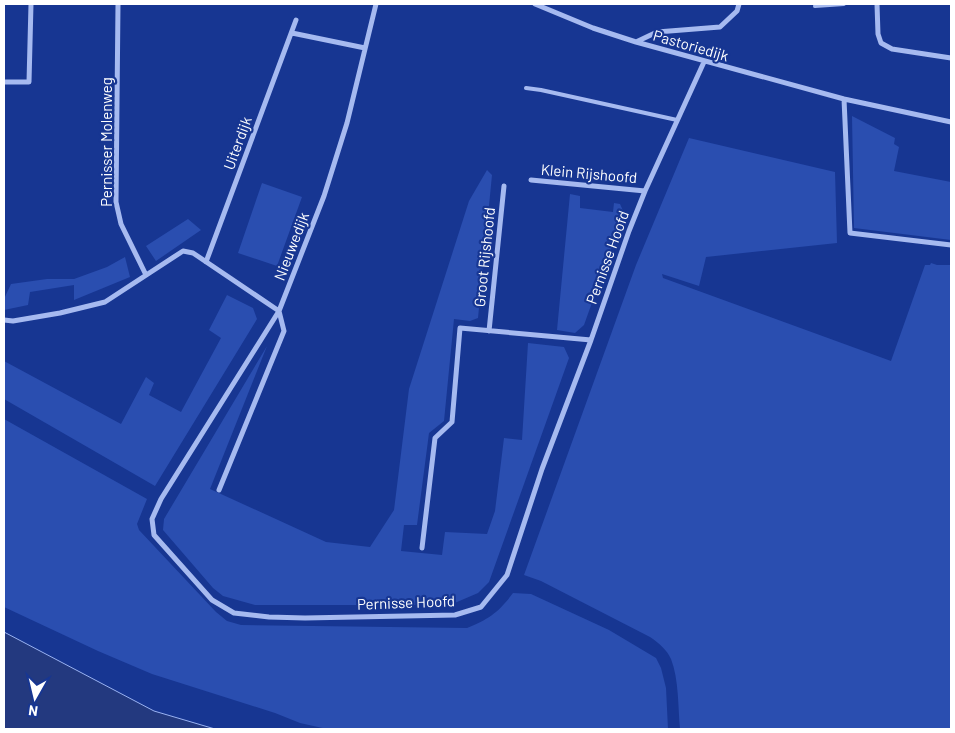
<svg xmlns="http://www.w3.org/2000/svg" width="955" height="733" font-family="Barlow,sans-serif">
	<rect width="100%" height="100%" fill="#173692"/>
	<path fill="#2a4eb0" d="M 852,116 L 895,138 L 894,144 L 899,147 L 894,171 L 951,182 L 951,240 L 854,228 Z
		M 689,138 L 835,172 L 837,243 L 706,257 L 699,286 L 662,274 L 663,278 L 891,361 L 925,265 L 930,265 L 931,263 L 937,265 L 951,265 L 951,729 L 680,729 C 678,708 679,679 671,659 C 667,650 659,643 650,637 L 541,581 L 524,575 L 636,265 Z
		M 487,170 L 492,175 L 478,318 L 470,321 L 454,319 L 444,421 L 429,433 L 417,525 L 404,525 L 401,551 L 442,555 L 445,532 L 487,534 L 495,511 L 504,438 L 522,440 L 528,343 L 564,347 L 569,358 L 489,582 L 478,593 L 450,605 L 255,605 L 223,596 L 213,588 L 163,530 L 164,519 L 267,346 L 210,489 L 326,542 L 370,547 L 394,510 L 409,389 L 469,201 Z
		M 262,183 L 302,197 L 277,266 L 238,253 Z
		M 570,194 L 580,196 L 580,208 L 613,212 L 614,203 L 620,204 L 624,213 L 584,325 L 575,333 L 557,330 Z
		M 188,219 L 201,230 L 156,261 L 146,246 Z
		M 125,257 L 130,277 L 74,300 L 74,285 L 30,292 L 28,305 L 4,310 L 4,299 L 11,284 L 47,279 L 74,279 L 107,267 Z
		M 227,295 L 253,308 L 257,319 L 155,486 L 4,399 L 4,361 L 121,424 L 146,377 L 154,383 L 149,395 L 181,412 L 221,338 L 209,330 Z
		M 4,419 L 147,499 L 137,524 L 139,530 L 216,612 L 227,621 L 241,625 L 467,628 C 489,619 499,612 513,593 L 531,594 L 609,630 L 656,658 L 661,668 L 666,688 L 668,729 L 327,729 L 300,723 L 275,713 L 152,674 L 98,651 L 4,607 Z"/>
	<path fill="#23397f" stroke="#99b2f2" d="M 4,632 L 154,711 L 215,729 L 4,729 Z"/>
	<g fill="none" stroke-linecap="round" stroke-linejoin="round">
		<path stroke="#a6baf0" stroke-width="4" d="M 815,6 L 844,4
			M 526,88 L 541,90 L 677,120"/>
		<path stroke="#a6baf0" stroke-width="5" d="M 118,4 L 116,202 L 121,224 L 146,275
			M 535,4 L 593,28 L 636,42 L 844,99 L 951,122
			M 877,4 L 878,34 L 881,43 L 892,49 L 951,58
			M 292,33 L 365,48
			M 636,42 L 657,32 L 720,27 L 737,11 L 739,4
			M 4,82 L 29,82 L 31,4
			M 844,99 L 850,233 L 951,245
			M 531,180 L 645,191
			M 206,262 L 296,20
			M 4,320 L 13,321 L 60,313 L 105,302 L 183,251 L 193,253 L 279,311 L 161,499 L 152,519 L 154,535 L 212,600 L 234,613 L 269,617 L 305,618 L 455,615 L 481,607 L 507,575 L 542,469 L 591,340 L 629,231 L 645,191 L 704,62
			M 489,331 L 504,186
			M 219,490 L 284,331 L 279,311 L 324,196 L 347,123 L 376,4
			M 422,548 L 435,438 L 452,422 L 460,328 L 591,340"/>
	</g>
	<g text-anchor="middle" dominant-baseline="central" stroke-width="4.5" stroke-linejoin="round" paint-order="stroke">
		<g font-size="15" fill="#fff" stroke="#173692">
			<text transform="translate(691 45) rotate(16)">Pastoriedijk</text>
			<text transform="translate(106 142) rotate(-90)">Pernisser Molenweg</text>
			<text transform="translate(237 143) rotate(-70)">Uiterdijk</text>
			<text transform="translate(589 173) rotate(5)">Klein Rijshoofd</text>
			<text transform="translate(291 246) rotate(-69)">Nieuwedijk</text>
			<text transform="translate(484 257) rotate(-84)">Groot Rijshoofd</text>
			<text transform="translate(607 257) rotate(-70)">Pernisse Hoofd</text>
			<text transform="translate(406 602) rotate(-2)">Pernisse Hoofd</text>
		</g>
	</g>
	<rect width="955" height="733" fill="none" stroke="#ffffff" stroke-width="10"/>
	<g transform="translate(35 698) rotate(188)" stroke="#173692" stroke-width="4" paint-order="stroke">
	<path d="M0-4L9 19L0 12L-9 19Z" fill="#ffffff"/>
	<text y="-8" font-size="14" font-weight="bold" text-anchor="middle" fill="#ffffff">N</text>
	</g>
</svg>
